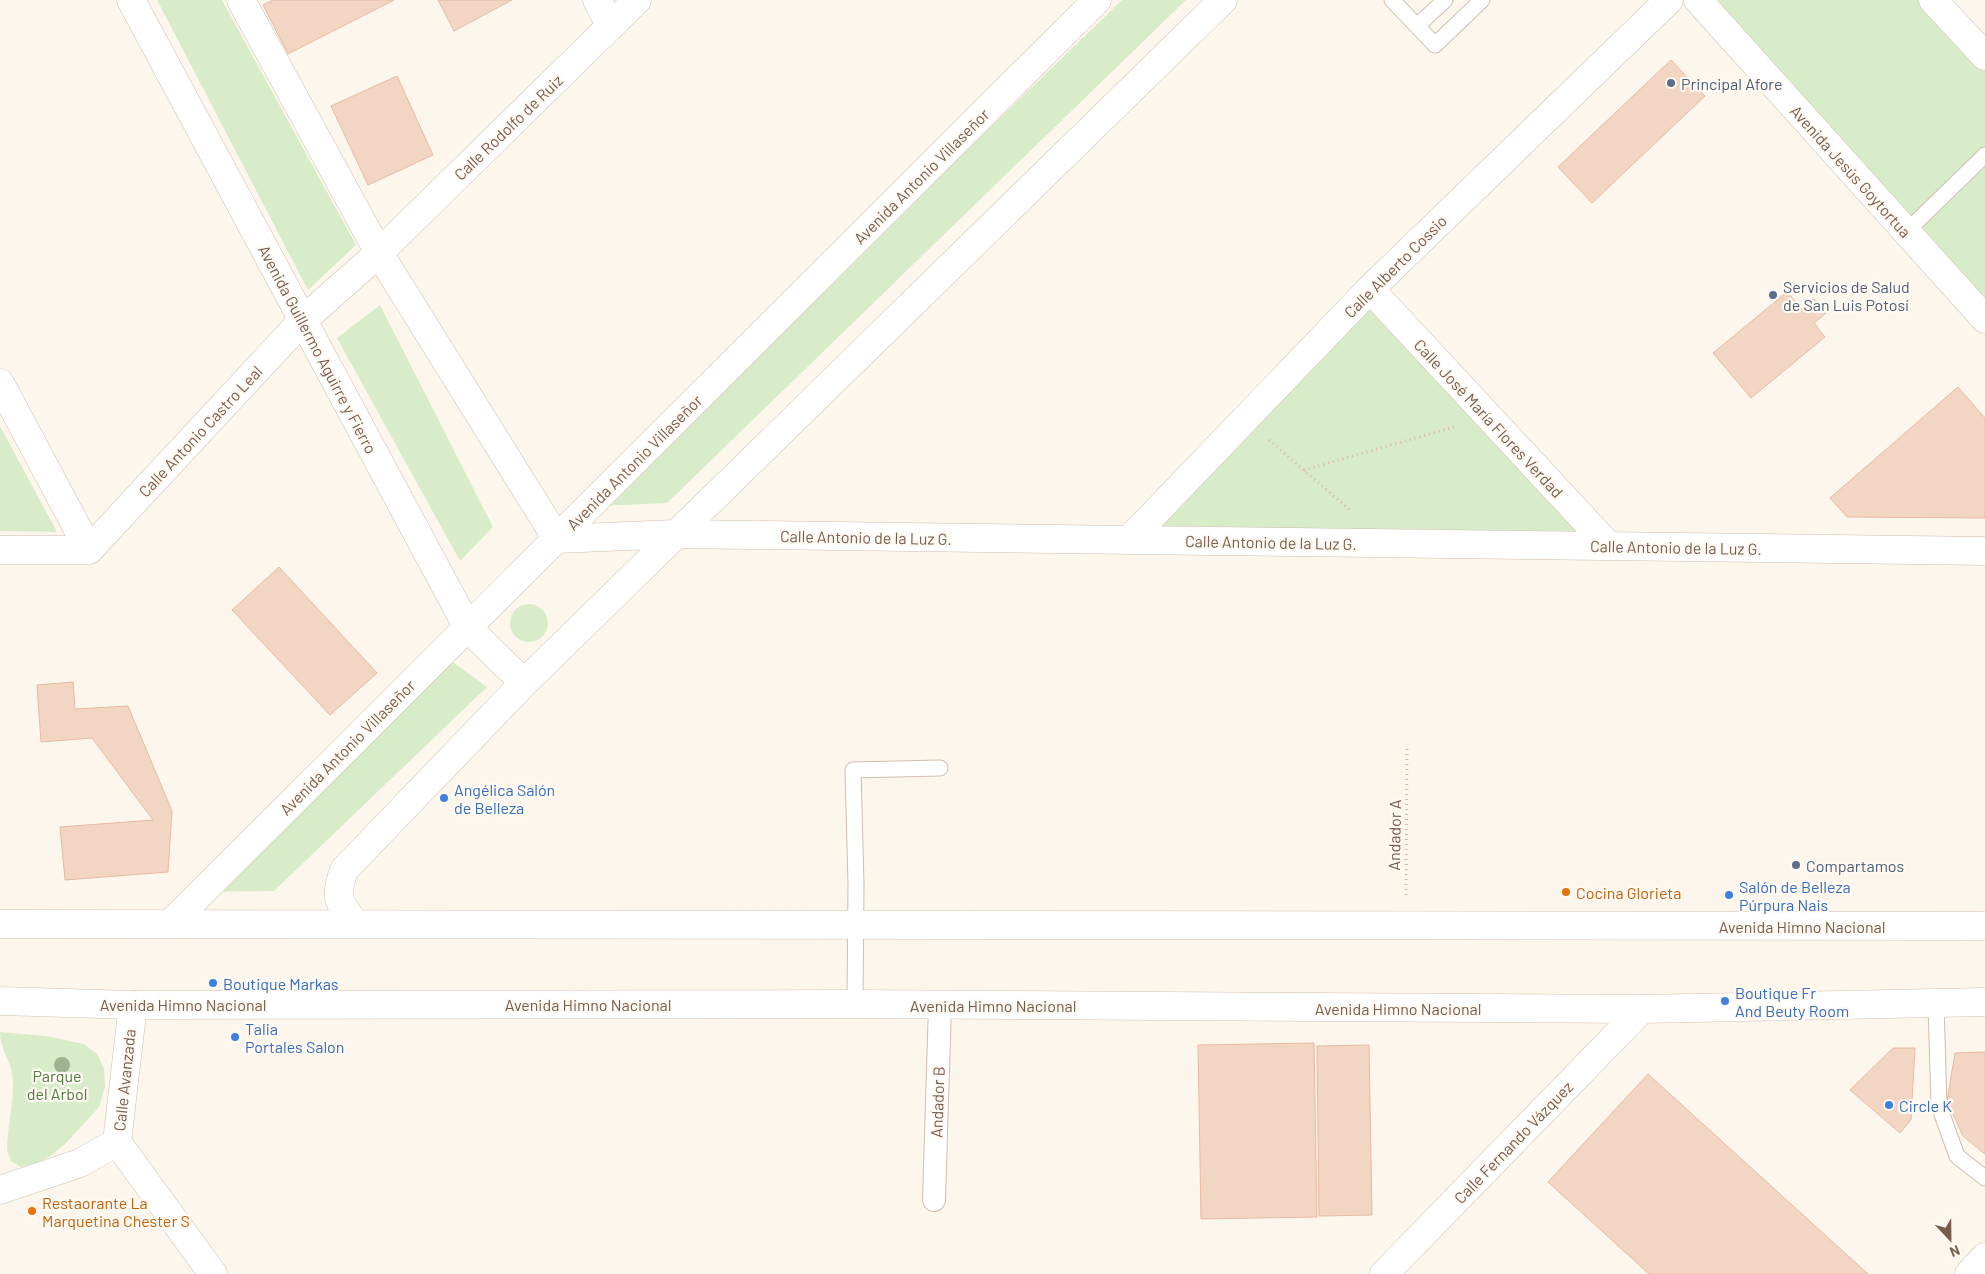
<svg xmlns="http://www.w3.org/2000/svg" width="1985" height="1274" font-family="Barlow,sans-serif">
	<rect width="100%" height="100%" fill="#fdf6ec"/>
	<path fill="#d8ecc9" d="M 157,0 L 222,0 L 356,245 L 308,290 Z
		M 1122,0 L 1186,0 L 667,503 L 599,506 Z
		M 1702,0 L 1932,0 L 1985,57 L 1985,317 Z
		M 1370,289 L 1609,546 L 1129,540 Z
		M 380,305 L 493,527 L 460,561 L 337,338 Z
		M 0,426 L 57,532 L 0,531 Z
		M510 623a19 19 0 1 1 38 0a19 19 0 1 1-38 0Z
		M 443,655 L 487,687 L 274,891 L 209,892 Z
		M 0,1032 L 46,1036 L 84,1044 L 97,1054 L 104,1068 L 105,1087 L 99,1107 L 66,1143 L 52,1155 L 37,1163 L 21,1167 L 11,1161 L 7,1150 C 7,1125 16,1096 12,1073 C 9,1057 0,1049 0,1032 Z"/>
	<path fill="#f3d5c3" stroke="#e6bba3" d="M 273,0 L 394,0 L 288,54 L 263,5 Z
		M 438,0 L 512,0 L 454,31 Z
		M 1671,60 L 1705,96 L 1592,203 L 1558,167 Z
		M 397,76 L 433,155 L 368,185 L 331,106 Z
		M 1787,292 L 1802,309 L 1814,299 L 1826,313 L 1814,323 L 1825,337 L 1751,398 L 1713,353 Z
		M 1958,387 L 1985,418 L 1985,518 L 1847,517 L 1830,498 Z
		M 279,567 L 377,673 L 330,715 L 232,610 Z
		M 73,682 L 75,709 L 128,706 L 172,811 L 168,872 L 65,880 L 60,827 L 153,820 L 92,738 L 41,742 L 37,685 Z
		M 1314,1043 L 1317,1217 L 1201,1219 L 1198,1045 Z
		M 1369,1045 L 1372,1215 L 1319,1216 L 1317,1046 Z
		M 1893,1048 L 1915,1048 L 1911,1120 L 1900,1133 L 1850,1090 Z
		M 1985,1052 L 1985,1154 L 1963,1136 L 1947,1101 L 1955,1053 Z
		M 1648,1074 L 1868,1274 L 1649,1274 L 1548,1182 Z"/>
	<g fill="none" stroke-linecap="round" stroke-linejoin="round">
		<defs>
			<path id="service" d="M 1392,0 L 1435,45 L 1482,0
				M 1417,26 L 1445,0
				M 1906,232 L 1985,155
				M 1936,1003 L 1939,1106 L 1957,1156 L 1985,1178
				M 855,1004 L 856,884 L 853,770 L 940,768"/>
			<path id="pedestrian" d="M 934,1200 L 940,1005"/>
			<path id="minor" d="M 131,0 L 468,628 L 524,683
				M 241,0 L 379,253 L 557,539 L 676,534 L 1985,551
				M 597,0 L 611,26
				M 1370,289 L 1609,546
				M 0,383 L 89,550
				M 1129,540 L 1370,289 L 1669,0
				M 0,550 L 89,550 L 303,320 L 379,253 L 637,0
				M 171,923 L 1097,0
				M 355,923 C 337,901 335,897 344,870 L 524,683 L 1223,0
				M 133,1005 L 117,1142 L 213,1274
				M 0,1190 L 80,1163 L 117,1142
				M 1384,1274 L 1642,1009"/>
			<path id="tertiary" d="M 1698,0 L 1985,319
				M 1933,0 L 1985,56"/>
			<path id="secondary" d="M 0,924 L 1985,926
				M 0,1001 L 133,1005 L 855,1004 L 1642,1009 L 1985,1002
				M 1969,1274 L 1985,1257"/>
		</defs>
		<use href="#service" stroke="#d1beb0" stroke-width="17"/>
		<use href="#pedestrian" stroke="#d1beb0" stroke-width="24"/>
		<use href="#minor" stroke="#d1beb0" stroke-width="29"/>
		<use href="#tertiary" stroke="#d1beb0" stroke-width="29"/>
		<use href="#secondary" stroke="#d6c0b0" stroke-width="29"/>
		<path stroke="#d9b8a5" stroke-width="3" stroke-dasharray="1 4" stroke-linecap="butt" d="M 1269,440 L 1351,511
			M 1304,470 L 1457,426
			M 1406,895 L 1407,746"/>
		<use href="#service" stroke="#fff" stroke-width="15"/>
		<use href="#pedestrian" stroke="#fff" stroke-width="22"/>
		<use href="#minor" stroke="#fff" stroke-width="28"/>
		<use href="#tertiary" stroke="#fff" stroke-width="28"/>
		<use href="#secondary" stroke="#fff" stroke-width="28"/>
	</g>
	<circle fill="#a0b28e" cx="62" cy="1065" r="8"/>
	<g fill="#5c6f8a" stroke="#fffaf3" stroke-width="2">
		<circle cx="1671" cy="83" r="5"/>
		<circle cx="1773" cy="295" r="5"/>
		<circle cx="1796" cy="865" r="5"/>
	</g>
	<g fill="#3f7fe0" stroke="#fffaf3" stroke-width="2">
		<circle cx="444" cy="798" r="5"/>
		<circle cx="1729" cy="895" r="5"/>
		<circle cx="213" cy="983" r="5"/>
		<circle cx="1725" cy="1001" r="5"/>
		<circle cx="235" cy="1037" r="5"/>
		<circle cx="1889" cy="1105" r="5"/>
	</g>
	<g fill="#e8710a" stroke="#fffaf3" stroke-width="2">
		<circle cx="1566" cy="892" r="5"/>
		<circle cx="32" cy="1211" r="5"/>
	</g>
	<g text-anchor="middle" dominant-baseline="central" stroke-width="4.5" stroke-linejoin="round" paint-order="stroke">
		<g font-size="16" fill="#4e5e75" stroke="#fffaf3" text-anchor="start">
			<text x="1681" y="83">Principal Afore</text>
			<text x="1783" y="286">Servicios de Salud<tspan x="1783" dy="18">de San Luis Potosí</tspan></text>
			<text x="1806" y="865">Compartamos</text>
		</g>
		<g font-size="16" fill="#7a5c4d" stroke="#fffaf3">
			<text transform="translate(508 127) rotate(-44)">Calle Rodolfo de Ruiz</text>
			<text transform="translate(1851 171) rotate(48)">Avenida Jesús Goytortua</text>
			<text transform="translate(921 176) rotate(-45)">Avenida Antonio Villaseñor</text>
			<text transform="translate(1395 266) rotate(-45)">Calle Alberto Cossio</text>
			<text transform="translate(318 349) rotate(62)">Avenida Guillermo Aguirre y Fierro</text>
			<text transform="translate(1489 418) rotate(47)">Calle José María Flores Verdad</text>
			<text transform="translate(200 431) rotate(-47)">Calle Antonio Castro Leal</text>
			<text transform="translate(634 462) rotate(-45)">Avenida Antonio Villaseñor</text>
			<text transform="translate(866 537) rotate(1)">Calle Antonio de la Luz G.</text>
			<text transform="translate(1271 542) rotate(1)">Calle Antonio de la Luz G.</text>
			<text transform="translate(1676 547) rotate(1)">Calle Antonio de la Luz G.</text>
			<text transform="translate(347 747) rotate(-45)">Avenida Antonio Villaseñor</text>
			<text transform="translate(1394 835) rotate(-89)">Andador A</text>
			<text x="1802" y="926">Avenida Himno Nacional</text>
			<text x="183" y="1004">Avenida Himno Nacional</text>
			<text x="588" y="1004">Avenida Himno Nacional</text>
			<text x="993" y="1005">Avenida Himno Nacional</text>
			<text x="1398" y="1008">Avenida Himno Nacional</text>
			<text transform="translate(124 1080) rotate(-84)">Calle Avanzada</text>
			<text transform="translate(937 1102) rotate(-88)">Andador B</text>
			<text transform="translate(1513 1142) rotate(-46)">Calle Fernando Vázquez</text>
		</g>
		<g font-size="16" fill="#366cbe" stroke="#fffaf3" text-anchor="start">
			<text x="454" y="789">Angélica Salón<tspan x="454" dy="18">de Belleza</tspan></text>
			<text x="1739" y="886">Salón de Belleza<tspan x="1739" dy="18">Púrpura Nais</tspan></text>
			<text x="223" y="983">Boutique Markas</text>
			<text x="1735" y="992">Boutique Fr<tspan x="1735" dy="18">And Beuty Room</tspan></text>
			<text x="245" y="1028">Talia<tspan x="245" dy="18">Portales Salon</tspan></text>
			<text x="1899" y="1105">Circle K</text>
		</g>
		<g font-size="16" fill="#c56008" stroke="#fffaf3" text-anchor="start">
			<text x="1576" y="892">Cocina Glorieta</text>
			<text x="42" y="1202">Restaorante La<tspan x="42" dy="18">Marquetina Chester S</tspan></text>
		</g>
		<g font-size="16" fill="#537a41" stroke="#fffaf3">
			<text x="57" y="1075">Parque<tspan x="57" dy="18">del Arbol</tspan></text>
		</g>
	</g>
	<g transform="translate(1950 1239) rotate(158)" stroke="#fffaf3" stroke-width="4" paint-order="stroke">
	<path d="M0-4L9 19L0 12L-9 19Z" fill="#7a5c4d"/>
	<text y="-8" font-size="14" font-weight="bold" text-anchor="middle" fill="#7a5c4d">N</text>
	</g>
</svg>
